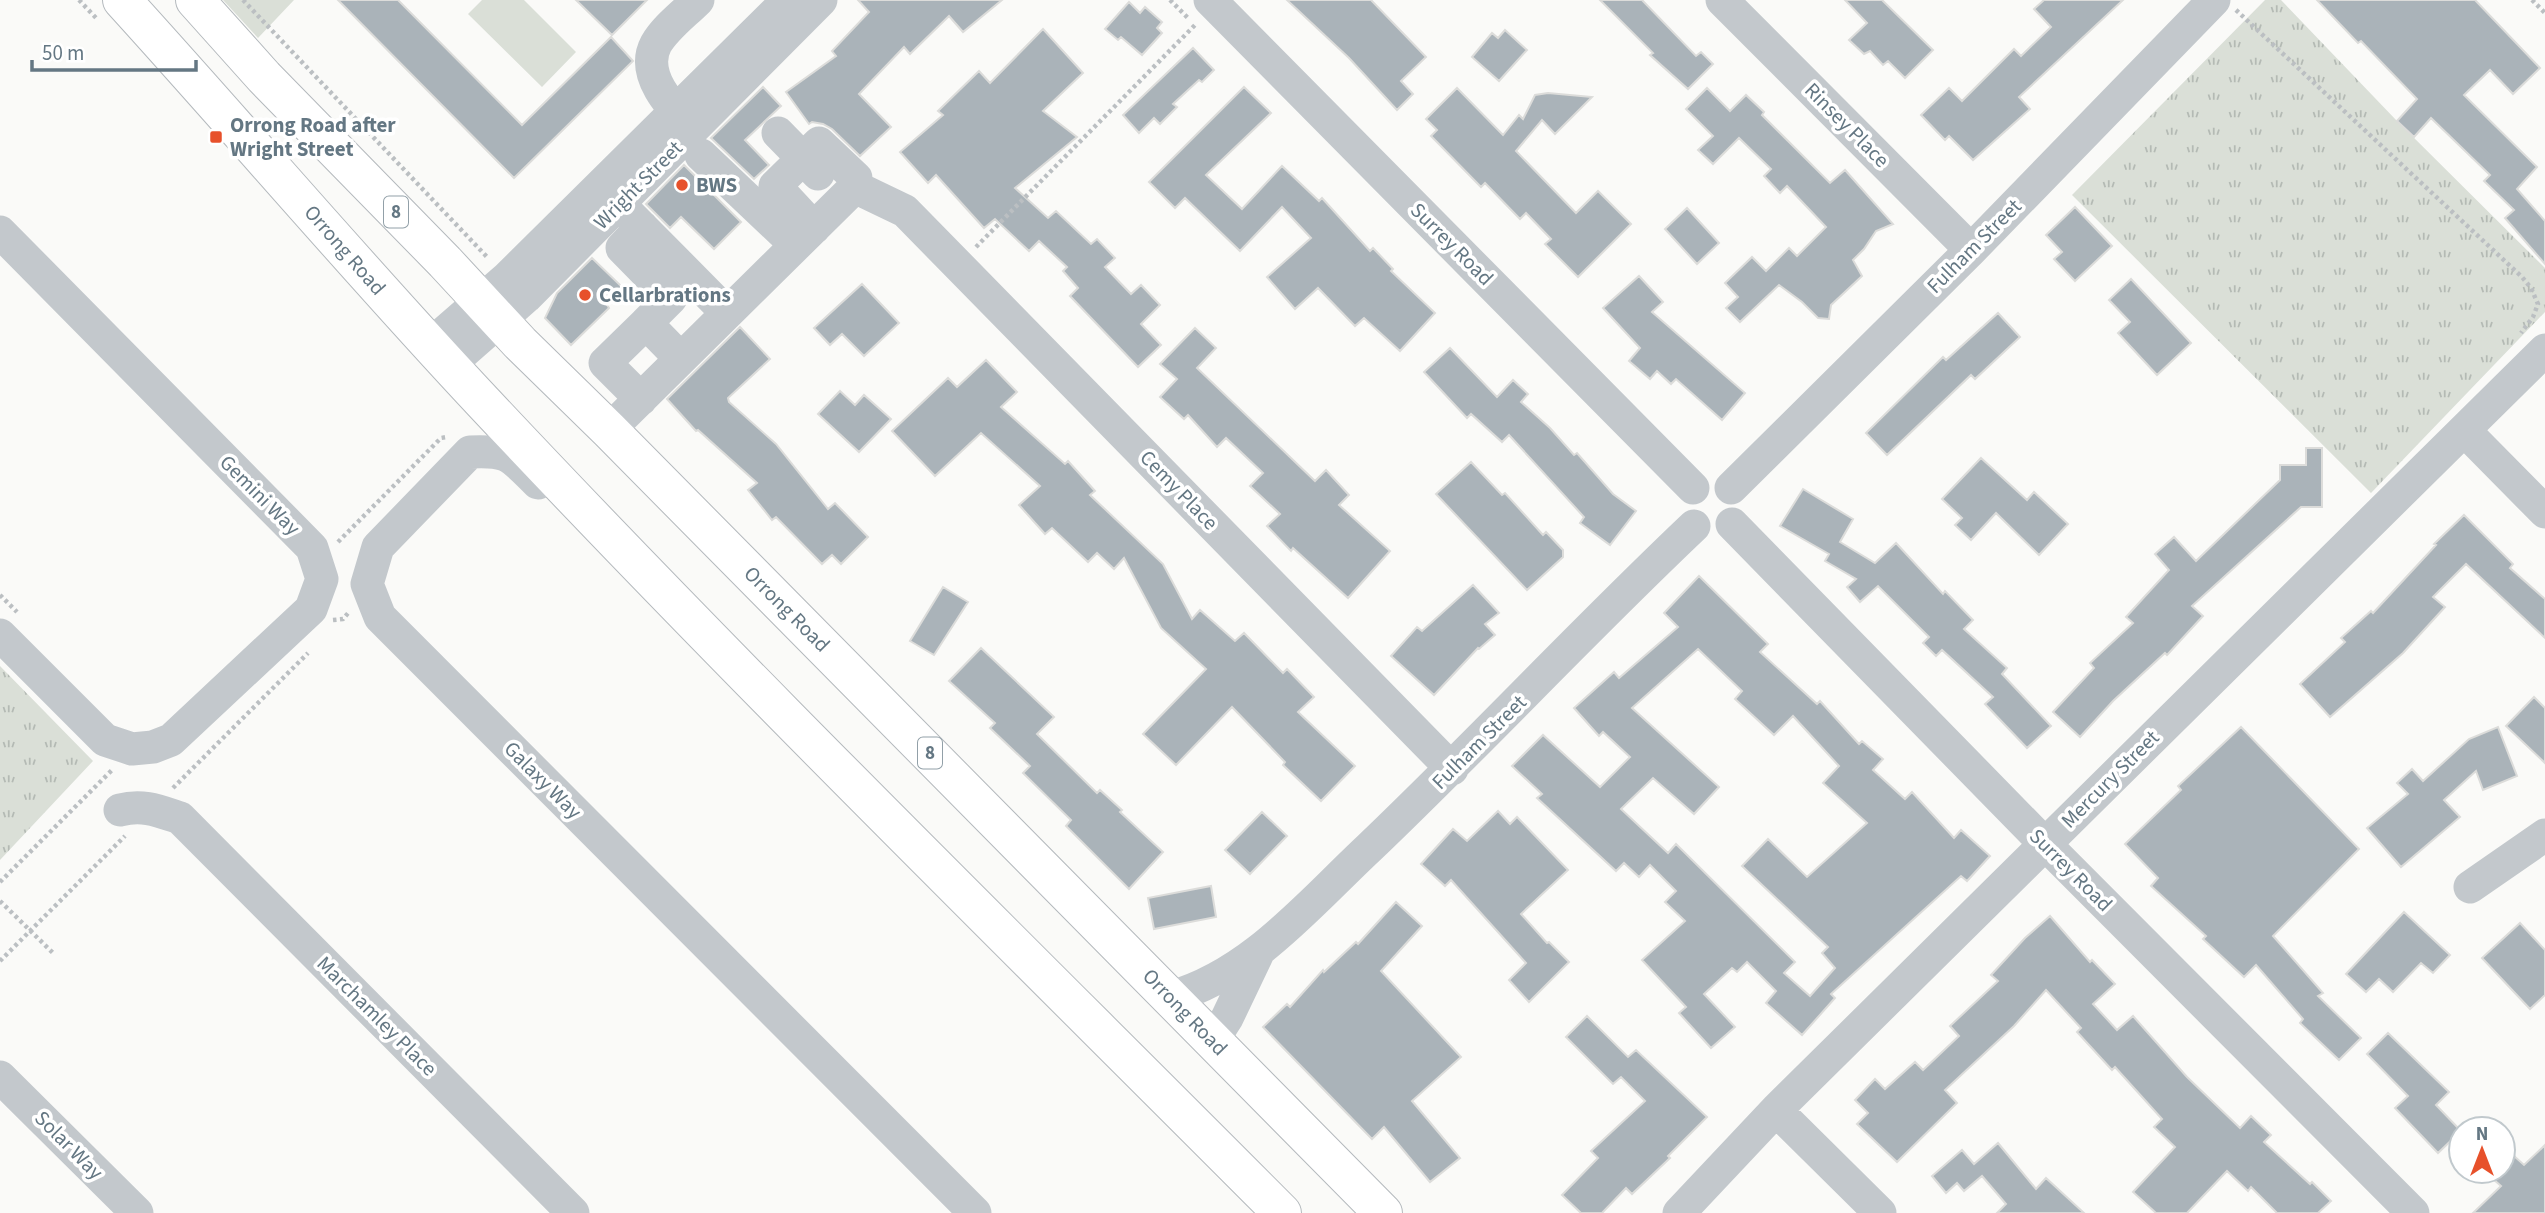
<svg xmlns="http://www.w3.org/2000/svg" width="2545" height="1213" font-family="'Source Sans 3',sans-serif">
	<defs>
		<pattern id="park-tufts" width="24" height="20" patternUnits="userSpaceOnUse" patternTransform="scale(1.75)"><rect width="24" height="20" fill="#dadfd7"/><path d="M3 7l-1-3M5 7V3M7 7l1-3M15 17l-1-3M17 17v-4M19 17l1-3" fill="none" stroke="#b4bab4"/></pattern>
	</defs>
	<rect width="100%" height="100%" fill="#fafaf8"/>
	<path fill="#dadfd7" d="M 223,0 L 294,0 L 258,38 Z
		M 482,0 L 524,0 L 576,52 L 542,87 L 468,14 Z"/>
	<path fill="url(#park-tufts)" d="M 2265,0 L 2281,0 L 2397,121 L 2545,268 L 2545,312 L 2371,493 L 2072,195 Z
		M 0,666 L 93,761 L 0,860 Z"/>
	<path fill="#aab3b9" stroke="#dcdcda" stroke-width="2" fill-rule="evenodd" d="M 338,0 L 398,0 L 522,125 L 611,37 L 633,61 L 514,178 Z
		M 576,0 L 647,0 L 612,35 Z
		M 858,0 L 1002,0 L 963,32 L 949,16 L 910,54 L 904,47 L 859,94 L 891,127 L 860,156 L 832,129 L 823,124 L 812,122 L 809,124 L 786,92 L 836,56 L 832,51 L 869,12 Z
		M 1287,0 L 1371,0 L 1426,57 L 1401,81 L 1413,94 L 1397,110 L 1349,58 Z
		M 1600,0 L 1642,0 L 1696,56 L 1701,52 L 1713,64 L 1688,89 L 1650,55 L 1653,53 Z
		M 1845,0 L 1882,0 L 1933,50 L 1905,78 L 1888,61 L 1883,65 L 1870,51 L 1864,54 L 1849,40 L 1867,23 Z
		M 2044,0 L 2123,0 L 2019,97 L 2030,109 L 1973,160 L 1949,136 L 1945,140 L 1921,115 L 1949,88 L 1962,101 L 2014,49 L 2021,56 L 2051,27 L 2034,9 Z
		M 2317,0 L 2475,0 L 2540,68 L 2513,94 L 2490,70 L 2464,95 L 2537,167 L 2517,189 L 2545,221 L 2545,264 L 2505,218 L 2514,210 L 2484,181 L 2490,175 L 2431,118 L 2414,137 L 2397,121 L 2417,99 L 2361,41 L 2358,43 Z
		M 1129,2 L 1140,13 L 1145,7 L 1162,22 L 1157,28 L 1162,33 L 1142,55 L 1121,37 L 1118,40 L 1105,29 Z
		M 1043,29 L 1083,73 L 1043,111 L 1077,137 L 1015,188 L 1048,218 L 1056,211 L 1091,244 L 1097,239 L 1115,258 L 1105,267 L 1131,294 L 1141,285 L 1160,305 L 1141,324 L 1161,345 L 1138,367 L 1070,296 L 1078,288 L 1063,271 L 1067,267 L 1039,241 L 1029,251 L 995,219 L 984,228 L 936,175 L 928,183 L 900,152 L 943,115 L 938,111 L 979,71 L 990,83 Z
		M 1505,30 L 1527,50 L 1499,81 L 1472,57 L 1492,33 L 1498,38 Z
		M 1193,48 L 1214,70 L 1202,82 L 1199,80 L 1173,104 L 1177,107 L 1160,124 L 1154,118 L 1139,133 L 1123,115 Z
		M 763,87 L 781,106 L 745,140 L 769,165 L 754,179 L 711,138 Z
		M 1244,87 L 1271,113 L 1206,175 L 1242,209 L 1282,166 L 1319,201 L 1322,198 L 1370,251 L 1373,248 L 1393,269 L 1391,271 L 1435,313 L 1400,351 L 1364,318 L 1355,326 L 1318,288 L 1295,309 L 1267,277 L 1311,238 L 1282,207 L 1240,251 L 1185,198 L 1175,208 L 1149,182 Z
		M 1457,88 L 1503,135 L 1519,115 L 1523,119 L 1535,95 L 1548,93 L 1592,97 L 1555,134 L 1542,120 L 1516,151 L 1576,213 L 1598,191 L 1631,224 L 1578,277 L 1545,244 L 1551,239 L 1526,213 L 1520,219 L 1485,183 L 1481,187 L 1431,136 L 1437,130 L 1426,119 Z
		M 1707,88 L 1730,111 L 1746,95 L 1764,112 L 1762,115 L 1830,183 L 1845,170 L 1893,224 L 1876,231 L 1864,249 L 1853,260 L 1862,276 L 1831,305 L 1829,319 L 1818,318 L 1802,302 L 1779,285 L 1740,322 L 1726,308 L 1738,297 L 1725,283 L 1752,257 L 1766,271 L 1789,248 L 1797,256 L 1826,227 L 1787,186 L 1780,193 L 1764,176 L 1771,169 L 1739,138 L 1713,164 L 1698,150 L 1713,136 L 1686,109 Z
		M 684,165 L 741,222 L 714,249 L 681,217 L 670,228 L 646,204 Z
		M 2075,207 L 2112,246 L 2075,281 L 2054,259 L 2062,252 L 2046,235 Z
		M 1687,208 L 1719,243 L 1697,264 L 1665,229 Z
		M 592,258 L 622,287 L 606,303 L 609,308 L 571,345 L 545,318 L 557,293 Z
		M 1639,276 L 1663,302 L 1652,312 L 1745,393 L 1722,420 L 1676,379 L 1671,384 L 1657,371 L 1650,379 L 1629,361 L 1640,348 L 1603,308 Z
		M 2131,279 L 2191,343 L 2157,375 L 2118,333 L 2130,322 L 2109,300 Z
		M 862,284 L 899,323 L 864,356 L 842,334 L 830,345 L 814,328 Z
		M 1998,313 L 2020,337 L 1975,379 L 1971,375 L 1887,455 L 1866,433 L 1943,357 L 1946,360 Z
		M 740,327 L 770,359 L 728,398 L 729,402 L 776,444 L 828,509 L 835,503 L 868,537 L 841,564 L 832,555 L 822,564 L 776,517 L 772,520 L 748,490 L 757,483 L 698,430 L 696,431 L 667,399 Z
		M 1195,328 L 1216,348 L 1197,368 L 1315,481 L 1326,470 L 1349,495 L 1339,505 L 1390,551 L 1348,598 L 1293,548 L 1291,551 L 1267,526 L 1280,514 L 1250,486 L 1263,473 L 1226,438 L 1217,447 L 1188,415 L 1184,419 L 1160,397 L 1177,379 L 1160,364 Z
		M 1450,348 L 1497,397 L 1513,380 L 1528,394 L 1521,402 L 1550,428 L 1574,455 L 1577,453 L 1613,494 L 1636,511 L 1610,545 L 1580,523 L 1584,517 L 1509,435 L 1502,442 L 1471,414 L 1467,418 L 1424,372 Z
		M 986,360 L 1017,392 L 1001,407 L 1065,464 L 1068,461 L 1095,491 L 1090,495 L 1163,564 L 1192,619 L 1200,610 L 1235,641 L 1244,633 L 1283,673 L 1287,669 L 1314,697 L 1298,712 L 1355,766 L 1321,801 L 1283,765 L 1285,762 L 1232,707 L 1176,765 L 1143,734 L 1206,669 L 1161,628 L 1124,558 L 1114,569 L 1097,553 L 1088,562 L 1052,528 L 1045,534 L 1019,505 L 1040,486 L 981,433 L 935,476 L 892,431 L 948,378 L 957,387 Z
		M 840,391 L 855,405 L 864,395 L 891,419 L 859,452 L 818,414 Z
		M 2306,448 L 2322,448 L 2322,507 L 2301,507 L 2192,606 L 2203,616 L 2167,655 L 2165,653 L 2113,701 L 2080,737 L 2053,712 L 2094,668 L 2090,663 L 2133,623 L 2126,617 L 2169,570 L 2155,554 L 2174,537 L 2196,561 L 2280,480 L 2280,465 L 2306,465 Z
		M 1981,458 L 2027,500 L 2034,492 L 2068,524 L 2039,555 L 1996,513 L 1971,540 L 1955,525 L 1962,518 L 1942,499 Z
		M 1471,462 L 1502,495 L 1505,493 L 1543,535 L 1546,532 L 1563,550 L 1563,557 L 1527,590 L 1436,494 Z
		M 1803,489 L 1853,519 L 1840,542 L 1875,563 L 1896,543 L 1943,594 L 1945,591 L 1973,620 L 1964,629 L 2007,668 L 2002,674 L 2051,726 L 2027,748 L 1985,704 L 1993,697 L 1942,650 L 1936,656 L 1923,643 L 1929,637 L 1878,586 L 1860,602 L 1847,587 L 1856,579 L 1825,561 L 1829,554 L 1780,526 Z
		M 2464,515 L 2513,564 L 2510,568 L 2545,599 L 2545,638 L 2466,564 L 2433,597 L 2445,607 L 2403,653 L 2330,717 L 2300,684 L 2345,642 L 2341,638 L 2371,611 L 2373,613 L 2436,545 L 2434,544 Z
		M 1699,576 L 1768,644 L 1760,652 L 1817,704 L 1820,701 L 1859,744 L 1862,741 L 1883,759 L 1873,770 L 1905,799 L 1912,792 L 1954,838 L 1961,830 L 1990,856 L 1967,881 L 1961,876 L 1831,994 L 1835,998 L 1802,1035 L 1766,1003 L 1776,991 L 1747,962 L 1737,972 L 1732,968 L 1704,994 L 1735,1027 L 1711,1048 L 1679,1013 L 1686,1007 L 1642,960 L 1685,921 L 1665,902 L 1676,891 L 1650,865 L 1639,877 L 1624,863 L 1616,871 L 1537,798 L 1542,794 L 1512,766 L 1543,735 L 1600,787 L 1630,757 L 1603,732 L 1599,736 L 1574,708 L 1614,672 L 1619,678 L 1678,627 L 1664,613 ZM 1698,649 L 1742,691 L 1735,699 L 1774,735 L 1793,716 L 1839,766 L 1823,783 L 1867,823 L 1807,877 L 1768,839 L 1742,866 L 1828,947 L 1822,953 L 1835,968 L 1810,996 L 1784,973 L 1795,962 L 1676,844 L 1668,853 L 1621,809 L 1653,778 L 1694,814 L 1719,787 L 1632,708 Z
		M 1473,585 L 1499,613 L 1485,624 L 1495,635 L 1479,649 L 1478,648 L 1434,695 L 1391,656 L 1417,627 L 1422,631 Z
		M 943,587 L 968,602 L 934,655 L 910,641 Z
		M 981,648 L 1054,717 L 1037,734 L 1097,793 L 1100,790 L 1122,810 L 1120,812 L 1163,852 L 1129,889 L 1066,826 L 1071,820 L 1023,773 L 1030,766 L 990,728 L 995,723 L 949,681 Z
		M 2534,697 L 2545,708 L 2545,763 L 2506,726 Z
		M 2241,727 L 2359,849 L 2273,936 L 2323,993 L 2318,996 L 2361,1038 L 2339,1060 L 2300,1023 L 2303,1019 L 2256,965 L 2244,977 L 2203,939 L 2206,936 L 2151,886 L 2158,878 L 2125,844 L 2181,790 L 2178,786 Z
		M 2498,727 L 2517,776 L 2483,790 L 2476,771 L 2444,800 L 2460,817 L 2401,867 L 2367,828 L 2408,794 L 2397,783 L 2412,769 L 2423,781 L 2469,739 Z
		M 1498,811 L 1510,824 L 1517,817 L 1568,870 L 1521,914 L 1547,943 L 1549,942 L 1569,962 L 1529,1002 L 1509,980 L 1526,963 L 1451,880 L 1445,886 L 1421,864 L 1453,829 L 1467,841 Z
		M 1262,812 L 1287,836 L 1250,874 L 1225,850 Z
		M 1211,886 L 1216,917 L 1154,929 L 1148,898 Z
		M 1396,902 L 1422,926 L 1381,971 L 1461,1057 L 1412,1101 L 1460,1158 L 1430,1182 L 1384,1127 L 1372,1139 L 1263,1027 L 1287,1004 L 1290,1007 L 1323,970 L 1324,972 L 1356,942 L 1358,944 Z
		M 2404,912 L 2450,955 L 2433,973 L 2421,963 L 2393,992 L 2379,979 L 2366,992 L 2346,974 Z
		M 2050,916 L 2090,962 L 2092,960 L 2115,984 L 2093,1004 L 2117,1030 L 2133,1016 L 2187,1077 L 2240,1128 L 2251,1116 L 2271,1135 L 2264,1142 L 2310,1184 L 2312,1182 L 2331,1201 L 2318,1213 L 2277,1213 L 2251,1187 L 2248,1191 L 2227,1171 L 2187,1213 L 2156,1213 L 2133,1192 L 2175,1147 L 2154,1127 L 2162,1119 L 2115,1067 L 2112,1070 L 2077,1032 L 2081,1028 L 2046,990 L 2014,1026 L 1945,1090 L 1957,1103 L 1897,1162 L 1857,1124 L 1868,1113 L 1855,1100 L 1875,1079 L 1885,1089 L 1915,1062 L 1923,1070 L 1959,1036 L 1950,1026 L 1998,981 L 1991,975 L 2025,938 Z
		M 2520,923 L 2545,950 L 2545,995 L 2530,1009 L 2482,958 Z
		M 1587,1016 L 1628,1057 L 1636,1050 L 1707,1117 L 1668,1156 L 1670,1158 L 1632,1194 L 1626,1188 L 1602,1213 L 1581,1213 L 1562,1195 L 1598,1158 L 1591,1151 L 1645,1101 L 1621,1077 L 1613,1084 L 1566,1037 Z
		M 2388,1033 L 2449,1092 L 2436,1105 L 2461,1131 L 2438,1153 L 2395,1108 L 2408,1096 L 2367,1054 Z
		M 1998,1143 L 2036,1189 L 2046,1178 L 2084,1213 L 1997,1213 L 2006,1204 L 1982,1176 L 1964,1191 L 1957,1183 L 1946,1193 L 1932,1176 L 1962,1150 L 1974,1164 Z
		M 2545,1145 L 2545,1213 L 2473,1213 L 2501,1186 L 2484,1171 L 2503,1171 L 2503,1146 L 2524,1165 Z"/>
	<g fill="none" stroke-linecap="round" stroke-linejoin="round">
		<defs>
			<path id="highway" d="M 122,0 C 243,133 359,270 483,402 C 742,678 1014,944 1282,1213
				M 195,0 L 264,77 L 445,262 L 520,343 L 609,430 L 1383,1213"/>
		</defs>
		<use href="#highway" stroke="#b4b9bd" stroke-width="40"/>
		<path stroke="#bbbfc2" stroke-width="4.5" stroke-dasharray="3.5 3.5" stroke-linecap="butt" d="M 79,0 L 98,20
			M 243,0 L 488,258
			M 1170,0 L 1188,18
			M 2532,0 L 2545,13
			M 2236,10 L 2522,277 L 2531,288 L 2538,304 L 2533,317 L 2521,333
			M 976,247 L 1196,24
			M 338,542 L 441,438 L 447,437
			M 0,595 L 17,612
			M 333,620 L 343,619 L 349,612
			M 173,788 L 308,653
			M 0,882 L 113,769
			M 0,901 L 53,953
			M 0,961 L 125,836"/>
		<path stroke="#c3c8cc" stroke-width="33" d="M 1210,0 L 1693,488
			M 1722,0 L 1971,250
			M 690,126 C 671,107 640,74 656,44 C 666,27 684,14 698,0
			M 778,133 L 818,174
			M 701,155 L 796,245
			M 855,187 L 905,211 L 1452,769
			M 619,204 L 727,313
			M 642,227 L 622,248 L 671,298 L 646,323
			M 814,228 L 775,186 L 819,143 L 856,178 L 855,187
			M 0,232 L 312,548 L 322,579 L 311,609 L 171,740 L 153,747 L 132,749 L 105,740 L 0,635
			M 430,345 L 507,278 L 788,0
			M 449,365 L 526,297 L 821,0
			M 641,399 L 605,363 L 646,323 L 681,359
			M 609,430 L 855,187
			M 2464,430 L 2545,512
			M 538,483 C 510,456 510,450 470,452 L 378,547 L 367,584 L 380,617 L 975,1213
			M 1731,488 L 1971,250 L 2214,0
			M 1732,524 L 2045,844 L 2413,1213
			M 120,810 C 143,804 159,811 180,818 L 573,1213
			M 2470,887 L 2545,835
			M 1171,997 C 1252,974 1309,904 1369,848 C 1479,743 1583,631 1694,526
			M 1213,1040 L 1227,1018 L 1258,953
			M 0,1077 L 137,1213
			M 1776,1110 L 1880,1213
			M 1679,1213 L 1776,1110 L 2545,350"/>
		<use href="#highway" stroke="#fff" stroke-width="38"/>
	</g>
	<g fill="#e7512b" stroke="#fff" stroke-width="2.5">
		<rect x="209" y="130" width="14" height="14" rx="3.5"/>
		<circle cx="682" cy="185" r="7"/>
		<circle cx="585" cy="295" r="7"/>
	</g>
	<g text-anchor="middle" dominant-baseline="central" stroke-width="7" stroke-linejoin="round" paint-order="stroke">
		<g fill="#fff" stroke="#92a0a8" stroke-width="2">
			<rect x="384" y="196.5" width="24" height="31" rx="5"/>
			<rect x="918" y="737.5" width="24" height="31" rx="5"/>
		</g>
		<g font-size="19" font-weight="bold" fill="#647783">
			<text x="396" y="212">8</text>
			<text x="930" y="753">8</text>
		</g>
		<g font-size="21" font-weight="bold" fill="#647783" stroke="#fff" text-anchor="start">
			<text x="230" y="125">Orrong Road after<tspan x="230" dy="24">Wright Street</tspan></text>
			<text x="696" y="185">BWS</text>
			<text x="599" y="295">Cellarbrations</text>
		</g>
		<g font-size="21" fill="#647783" stroke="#fff">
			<text transform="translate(1847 125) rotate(45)">Rinsey Place</text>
			<text transform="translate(638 185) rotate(-45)">Wright Street</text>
			<text transform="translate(1452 244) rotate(45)">Surrey Road</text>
			<text transform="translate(1974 246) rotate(-45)">Fulham Street</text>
			<text transform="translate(345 250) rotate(49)">Orrong Road</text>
			<text transform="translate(1179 490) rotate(46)">Cemy Place</text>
			<text transform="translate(260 495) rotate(45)">Gemini Way</text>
			<text transform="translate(787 609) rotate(45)">Orrong Road</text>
			<text transform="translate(1479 742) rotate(-45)">Fulham Street</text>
			<text transform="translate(2110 779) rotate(-45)">Mercury Street</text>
			<text transform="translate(543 780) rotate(45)">Galaxy Way</text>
			<text transform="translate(2071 870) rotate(45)">Surrey Road</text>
			<text transform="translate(1185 1012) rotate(46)">Orrong Road</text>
			<text transform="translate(377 1016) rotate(45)">Marchamley Place</text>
			<text transform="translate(69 1145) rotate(45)">Solar Way</text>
		</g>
	</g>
	<g transform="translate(2482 1150)"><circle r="33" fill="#ffffff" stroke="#c1c9cd" stroke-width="2"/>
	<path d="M0-5L12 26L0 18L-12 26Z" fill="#e7512b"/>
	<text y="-10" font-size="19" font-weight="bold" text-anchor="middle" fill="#647783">N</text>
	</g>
	<path d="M32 60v10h164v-10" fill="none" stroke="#647783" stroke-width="3.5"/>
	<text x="42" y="60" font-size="21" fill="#647783" stroke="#ffffff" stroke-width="5" paint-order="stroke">50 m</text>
</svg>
